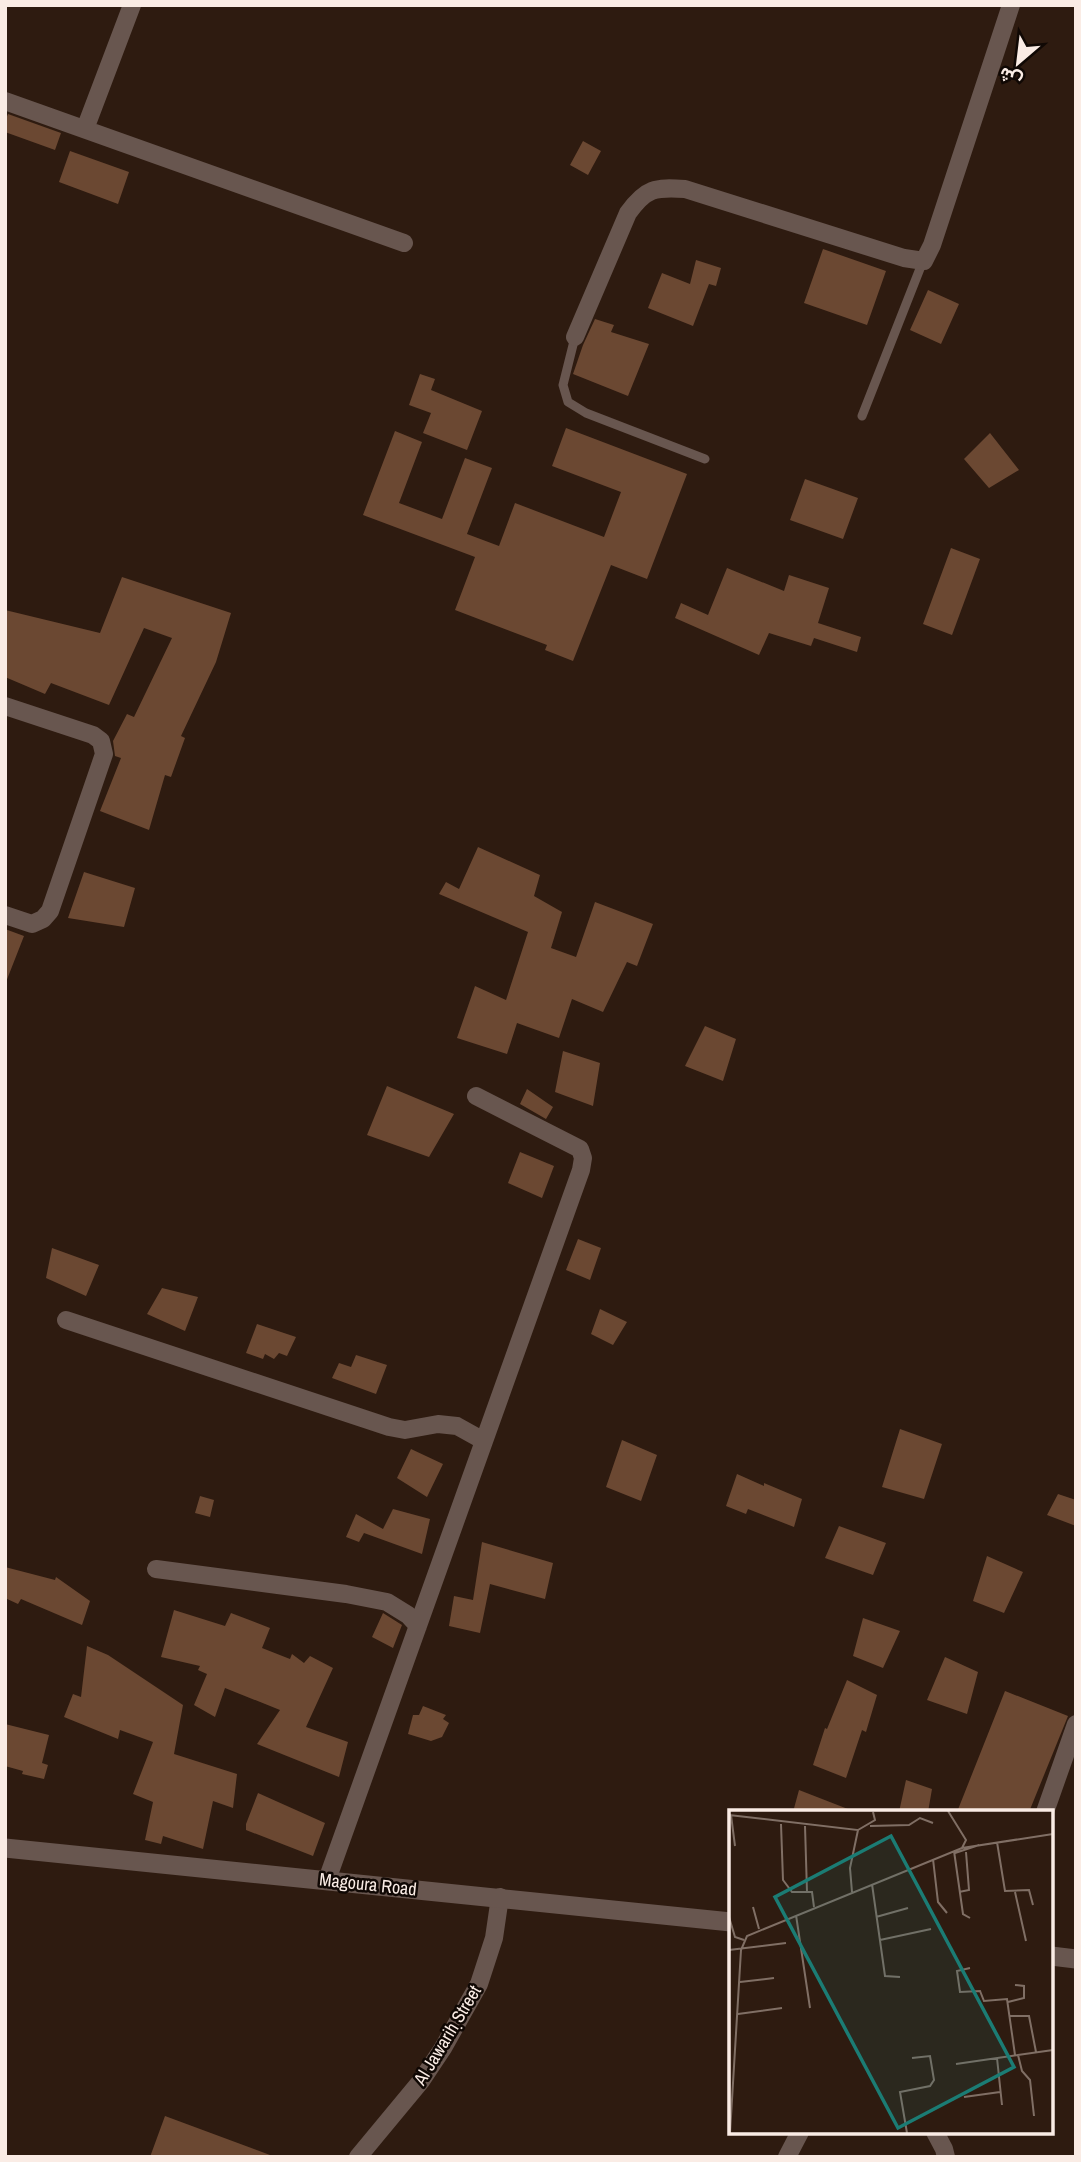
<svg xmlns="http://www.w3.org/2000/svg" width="1081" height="2162" font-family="'Archivo Narrow',Vazirmatn,sans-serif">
	<rect width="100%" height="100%" fill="#2e1b10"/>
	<path fill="#6b4832" d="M 8,114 L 61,133 L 55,150 L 5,132 L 5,121 Z
		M 583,141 L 601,151 L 588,175 L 570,165 Z
		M 70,151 L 129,172 L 118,204 L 59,182 Z
		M 823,249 L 886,271 L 867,325 L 804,303 Z
		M 696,260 L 721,268 L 716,286 L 709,284 L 693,326 L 648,308 L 662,273 L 690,284 Z
		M 928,290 L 959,304 L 941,344 L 910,330 Z
		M 595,319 L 614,325 L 611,332 L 649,344 L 628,396 L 573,374 L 583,345 Z
		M 420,374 L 435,379 L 431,390 L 482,411 L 467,450 L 423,433 L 431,413 L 409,405 Z
		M 566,428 L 687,474 L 647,579 L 611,565 L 573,661 L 545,650 L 547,645 L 455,610 L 475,557 L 363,515 L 395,431 L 422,442 L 399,503 L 442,519 L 465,458 L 492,468 L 467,534 L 499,546 L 515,503 L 604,537 L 621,492 L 552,466 Z
		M 990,433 L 1019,470 L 989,488 L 964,459 Z
		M 805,479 L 858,498 L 843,539 L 790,520 Z
		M 951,548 L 980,559 L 952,635 L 923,624 Z
		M 727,568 L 784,591 L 789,575 L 829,588 L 818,623 L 861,637 L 857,652 L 814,638 L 811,646 L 769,633 L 759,655 L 675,618 L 681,603 L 708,615 Z
		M 122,577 L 231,613 L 216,662 L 181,736 L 185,738 L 171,777 L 165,775 L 149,830 L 100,811 L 121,758 L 115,756 L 113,741 L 127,714 L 134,717 L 172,638 L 144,628 L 109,705 L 51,683 L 45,694 L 5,677 L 5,610 L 100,633 Z
		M 478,847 L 540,875 L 534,896 L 562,912 L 551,948 L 576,957 L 595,902 L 653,924 L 637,966 L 627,962 L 603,1012 L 572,999 L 559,1038 L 517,1023 L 507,1054 L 457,1038 L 475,986 L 506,1000 L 528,932 L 439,894 L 446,882 L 459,889 Z
		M 84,872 L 135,888 L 124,927 L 68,918 Z
		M 5,929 L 24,936 L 6,982 L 5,982 Z
		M 705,1026 L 736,1039 L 723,1081 L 685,1066 Z
		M 563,1051 L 600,1063 L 593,1106 L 555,1092 Z
		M 387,1086 L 454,1114 L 429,1157 L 367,1135 Z
		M 527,1089 L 553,1107 L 546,1119 L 520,1104 Z
		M 520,1152 L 554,1166 L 542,1198 L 508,1183 Z
		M 578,1239 L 601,1248 L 590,1280 L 566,1270 Z
		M 52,1248 L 99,1265 L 86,1296 L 46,1278 Z
		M 162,1288 L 198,1297 L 185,1331 L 147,1314 Z
		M 600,1309 L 627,1322 L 613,1345 L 591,1334 Z
		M 257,1324 L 296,1337 L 287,1356 L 279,1353 L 274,1359 L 265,1354 L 263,1359 L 246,1353 Z
		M 356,1355 L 387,1365 L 376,1394 L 332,1378 L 339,1363 L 351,1367 Z
		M 900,1429 L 942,1444 L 924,1499 L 882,1487 Z
		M 622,1440 L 657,1455 L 641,1501 L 606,1487 Z
		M 411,1449 L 443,1464 L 427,1497 L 397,1478 Z
		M 737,1474 L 764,1486 L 764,1483 L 802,1499 L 794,1527 L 748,1509 L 746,1514 L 726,1506 Z
		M 1058,1494 L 1076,1500 L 1076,1526 L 1047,1515 Z
		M 200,1496 L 214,1500 L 210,1517 L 195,1513 Z
		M 393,1509 L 430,1519 L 422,1554 L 364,1533 L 359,1542 L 346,1537 L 356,1514 L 383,1529 Z
		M 839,1526 L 886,1543 L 873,1575 L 825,1558 Z
		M 482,1542 L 553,1563 L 545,1599 L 490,1584 L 480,1633 L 449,1626 L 454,1596 L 473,1600 Z
		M 987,1556 L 1023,1572 L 1004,1613 L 973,1601 Z
		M 5,1567 L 55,1580 L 56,1577 L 90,1601 L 82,1625 L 21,1599 L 18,1604 L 5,1598 Z
		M 174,1610 L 225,1626 L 231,1613 L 270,1628 L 262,1648 L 290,1659 L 292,1654 L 304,1663 L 310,1656 L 333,1668 L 306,1727 L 348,1742 L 339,1777 L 257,1744 L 280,1710 L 225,1688 L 215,1717 L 194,1705 L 207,1674 L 198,1670 L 200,1666 L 161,1657 Z
		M 383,1613 L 402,1625 L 393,1648 L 372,1637 Z
		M 863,1618 L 900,1631 L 883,1668 L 853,1656 Z
		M 87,1646 L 108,1655 L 183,1705 L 174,1754 L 237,1774 L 233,1808 L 213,1801 L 203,1849 L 163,1836 L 161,1844 L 145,1840 L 153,1802 L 133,1794 L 153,1742 L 120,1730 L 118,1739 L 64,1717 L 73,1694 L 81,1697 Z
		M 945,1657 L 978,1672 L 967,1714 L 927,1700 Z
		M 847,1680 L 877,1695 L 866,1732 L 862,1730 L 846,1778 L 813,1765 L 825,1728 L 827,1729 Z
		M 1005,1691 L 1068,1716 L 1029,1812 L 957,1812 Z
		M 423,1706 L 446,1715 L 443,1719 L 449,1723 L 442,1737 L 431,1741 L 408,1734 L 413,1715 L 419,1715 Z
		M 5,1724 L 49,1735 L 42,1763 L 48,1765 L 44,1779 L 22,1774 L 23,1771 L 5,1766 Z
		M 906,1780 L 932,1789 L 928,1812 L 899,1812 Z
		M 799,1790 L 853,1811 L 852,1812 L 793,1812 Z
		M 258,1793 L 325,1823 L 313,1856 L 246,1830 L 246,1824 Z
		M 165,2116 L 270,2155 L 270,2157 L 150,2157 Z"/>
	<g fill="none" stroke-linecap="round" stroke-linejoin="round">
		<path stroke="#68564f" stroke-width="9" d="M 575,337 L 563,385 L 568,402 L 586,413 L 705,459
			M 862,416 L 923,261"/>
		<path stroke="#68564f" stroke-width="18" d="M 5,101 L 404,243
			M 85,129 L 132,5
			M 575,337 L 628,213 C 646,188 655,187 685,189 L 904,258 L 924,261 L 932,245 L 1011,5
			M 5,706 L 93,735 L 101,741 L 104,754 L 50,911 L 43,919 L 32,924 L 5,915
			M 66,1320 L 389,1427 L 405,1430 L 438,1424 L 457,1426 L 484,1441
			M 156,1569 L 346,1594 L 387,1602 L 408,1615 L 418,1626
			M 1045,1812 L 1076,1724
			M 327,1880 L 581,1170 L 583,1158 L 580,1149 L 476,1096
			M 935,2132 L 944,2149 L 946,2157
			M 358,2157 L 421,2081 L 443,2048 L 479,1984 L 494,1938 L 500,1897
			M 787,2157 L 800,2132"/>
		<path stroke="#68564f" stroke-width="19" d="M 5,1848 L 731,1922
			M 1051,1956 L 1076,1959"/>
	</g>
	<g text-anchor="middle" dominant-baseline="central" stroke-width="5" stroke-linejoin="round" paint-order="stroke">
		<g font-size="18" fill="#faece5" stroke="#100804">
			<text transform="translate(368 1884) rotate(6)">Magoura Road</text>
			<text transform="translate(447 2035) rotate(-59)">Al Jawariḥ Street</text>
		</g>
	</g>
	<g transform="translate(729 1810)">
		<rect width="324" height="324" fill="#2e1b10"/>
		<path fill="none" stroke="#806f65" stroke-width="2" d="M 219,1 L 237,30 L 233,38M 0,5 L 129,20 L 121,58 L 123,82M 2,5 L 6,36M 52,14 L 54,70 L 63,82 L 83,82 L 85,97M 76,16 L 78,82M 141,16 L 180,15 L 191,8 L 204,13M 129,20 L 146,10 L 144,2M 268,32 L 276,81 L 300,80 L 304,95M 225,41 L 234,104 L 241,108M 226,43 L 250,35M 204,49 L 209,92 L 218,103M 143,74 L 156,166 L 171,167M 230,82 L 240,80 L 237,42M 286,82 L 297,131M 24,97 L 30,119M 67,105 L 81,198M 0,107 L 6,127 L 15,130M 147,107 L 179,98M 151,130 L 202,119M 0,140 L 57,133M 241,158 L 228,161 L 231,182 L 251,181 L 255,191 L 278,189 L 286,245M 11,172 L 45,168M 279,192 L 295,188 L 295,176 L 286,175M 9,204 L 53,198M 281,206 L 300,206 L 307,242M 289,245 L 293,261 L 301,270 L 305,306M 268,248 L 273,295M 227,254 L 324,240M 235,287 L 271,282M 1,323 L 12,140 L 18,126 L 233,38 L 324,24M 178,323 L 171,282 L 201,276 L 205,270 L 201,246 L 183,248"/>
		<path fill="#1b7c74" fill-opacity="0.15" stroke="#1b7c74" stroke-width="3.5" d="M 162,26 L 285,257 L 169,318 L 46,87 Z"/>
		<rect width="324" height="324" fill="none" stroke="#faece5" stroke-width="3.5"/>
	</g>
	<rect width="1081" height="2162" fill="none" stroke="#faece5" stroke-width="14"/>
	<g transform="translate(1018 63) rotate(208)" stroke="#100804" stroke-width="5" paint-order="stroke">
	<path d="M0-5L12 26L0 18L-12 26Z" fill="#faece5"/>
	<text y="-10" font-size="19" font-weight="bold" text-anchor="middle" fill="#faece5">ش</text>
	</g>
</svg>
